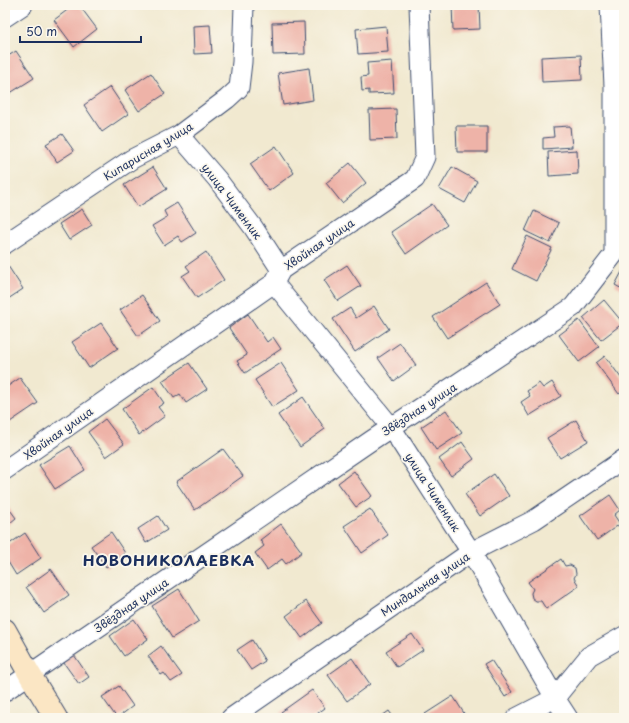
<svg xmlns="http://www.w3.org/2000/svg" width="629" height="723" font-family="'Playpen Sans',sans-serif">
	<rect width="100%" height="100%" fill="#fbf7ec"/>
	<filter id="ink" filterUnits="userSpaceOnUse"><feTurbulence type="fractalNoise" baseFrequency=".025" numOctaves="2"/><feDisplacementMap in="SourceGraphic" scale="8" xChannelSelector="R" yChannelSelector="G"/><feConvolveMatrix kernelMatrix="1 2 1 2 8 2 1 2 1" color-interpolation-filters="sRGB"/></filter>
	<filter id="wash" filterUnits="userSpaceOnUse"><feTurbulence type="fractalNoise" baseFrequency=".012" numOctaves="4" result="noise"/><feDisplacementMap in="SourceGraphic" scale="16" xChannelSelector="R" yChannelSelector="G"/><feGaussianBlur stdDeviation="0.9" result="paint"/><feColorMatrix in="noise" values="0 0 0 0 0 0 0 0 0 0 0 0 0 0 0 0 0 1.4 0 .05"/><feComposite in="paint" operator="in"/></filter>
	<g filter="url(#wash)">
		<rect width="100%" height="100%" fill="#f1e9d0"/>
		<g id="blocks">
			<path fill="#eeb3a8" d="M 74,5 L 79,5 L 97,29 L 74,47 L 54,20 Z
				M 452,5 L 479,5 L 480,29 L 453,30 Z
				M 304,22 L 305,54 L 273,55 L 272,23 Z
				M 210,25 L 212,53 L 194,54 L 193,26 Z
				M 386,26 L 388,52 L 358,54 L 356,29 Z
				M 16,51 L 34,78 L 7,95 L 5,91 L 5,58 Z
				M 581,55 L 582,80 L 542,82 L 541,57 Z
				M 392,61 L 394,93 L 369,94 L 369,90 L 362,91 L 361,77 L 368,76 L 367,63 Z
				M 309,68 L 313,100 L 283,105 L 278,73 Z
				M 151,73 L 165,94 L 139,111 L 125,90 Z
				M 110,87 L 128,114 L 102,132 L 84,105 Z
				M 396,109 L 397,139 L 370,140 L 369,110 Z
				M 456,126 L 487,126 L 487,152 L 457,152 Z
				M 570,126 L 572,147 L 543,149 L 543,138 L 554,137 L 553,127 Z
				M 62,134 L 74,151 L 57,162 L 46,144 Z
				M 276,146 L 294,173 L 269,191 L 250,164 Z
				M 577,150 L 578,174 L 549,176 L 548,152 Z
				M 350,163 L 366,183 L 342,203 L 326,183 Z
				M 153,167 L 167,189 L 138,207 L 124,185 Z
				M 452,167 L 477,181 L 465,203 L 439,189 Z
				M 177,203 L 196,233 L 182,242 L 178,236 L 164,245 L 152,226 L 167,217 L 164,211 Z
				M 432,204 L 447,225 L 406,254 L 391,232 Z
				M 82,209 L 92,225 L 69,240 L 59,224 Z
				M 534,211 L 559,223 L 550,243 L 525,231 Z
				M 527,236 L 552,248 L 536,281 L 512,269 Z
				M 206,252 L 224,280 L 197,298 L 182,276 L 190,271 L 186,266 Z
				M 347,265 L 361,286 L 338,301 L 324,280 Z
				M 8,266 L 23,289 L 5,301 L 5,268 Z
				M 624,268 L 624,290 L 615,285 Z
				M 486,282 L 500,304 L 447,338 L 433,317 Z
				M 142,295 L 160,321 L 138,336 L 120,310 Z
				M 604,300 L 623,323 L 601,340 L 583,318 Z
				M 374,306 L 389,329 L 355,352 L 333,319 L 350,308 L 356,318 Z
				M 248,314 L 267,342 L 273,337 L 281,349 L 245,373 L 237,361 L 247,355 L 229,328 Z
				M 579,320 L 599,347 L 579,362 L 559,335 Z
				M 101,323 L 118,348 L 89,368 L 72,342 Z
				M 400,343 L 416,365 L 394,381 L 378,358 Z
				M 605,356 L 624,382 L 624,390 L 619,394 L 596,363 Z
				M 189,363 L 207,389 L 186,403 L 180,394 L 174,398 L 162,381 Z
				M 281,363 L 299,390 L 272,407 L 255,380 Z
				M 20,378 L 38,403 L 10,422 L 5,416 L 5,388 Z
				M 552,382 L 561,396 L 529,416 L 521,402 L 530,396 L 527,391 L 539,383 L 543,388 Z
				M 153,387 L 164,403 L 158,407 L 165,416 L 139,435 L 122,409 Z
				M 303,397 L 325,429 L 300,447 L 278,415 Z
				M 446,410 L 462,433 L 436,450 L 421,427 Z
				M 105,419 L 124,444 L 106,457 L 88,432 Z
				M 576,420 L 588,441 L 560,458 L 547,438 Z
				M 462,442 L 474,459 L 451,476 L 439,459 Z
				M 70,446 L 85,470 L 55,489 L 39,465 Z
				M 223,449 L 243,476 L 195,510 L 176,482 Z
				M 354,471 L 372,496 L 356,507 L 338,483 Z
				M 494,474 L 509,496 L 480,516 L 465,494 Z
				M 610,495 L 620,510 L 614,515 L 620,524 L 597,540 L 580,516 Z
				M 5,503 L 16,518 L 5,527 Z
				M 370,509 L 388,535 L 362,553 L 344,526 Z
				M 158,516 L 167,530 L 146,543 L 138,529 Z
				M 281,524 L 302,552 L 286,564 L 282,559 L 267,570 L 255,553 L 264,546 L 260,540 Z
				M 111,532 L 125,553 L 106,567 L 91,546 Z
				M 25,533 L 41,558 L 16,575 L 5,557 L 5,547 Z
				M 561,559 L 565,566 L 570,565 L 575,568 L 576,574 L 574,578 L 579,586 L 546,609 L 541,601 L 536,601 L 532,598 L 531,593 L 533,589 L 528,582 Z
				M 51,569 L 69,595 L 44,613 L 26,587 Z
				M 179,589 L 199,621 L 172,638 L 152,606 Z
				M 306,601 L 322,623 L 302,638 L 286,616 Z
				M 134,619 L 148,639 L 124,656 L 110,636 Z
				M 412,634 L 423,650 L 397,667 L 386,651 Z
				M 252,640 L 265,661 L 251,670 L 237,650 Z
				M 161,646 L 182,675 L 171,682 L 164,673 L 161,675 L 148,656 Z
				M 72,652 L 89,677 L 79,684 L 61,659 Z
				M 352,658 L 370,684 L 347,701 L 328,675 Z
				M 491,660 L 512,692 L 505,697 L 484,664 Z
				M 119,686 L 133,706 L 117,718 L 102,697 Z
				M 312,690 L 325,708 L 311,718 L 285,718 L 281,712 Z
				M 453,696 L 467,718 L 428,718 L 425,714 Z
				M 389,711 L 394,718 L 379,718 Z"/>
		</g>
	</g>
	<g filter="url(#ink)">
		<use href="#blocks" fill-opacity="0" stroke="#3b4b6f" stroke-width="1"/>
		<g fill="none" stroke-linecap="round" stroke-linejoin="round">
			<defs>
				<path id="street" d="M 5,17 L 23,5
					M 179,135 L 217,179 L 253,227 L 281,270
					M 5,244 L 132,159 L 179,135 L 227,99 L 239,88 L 242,62 L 244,5
					M 274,283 L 391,427 L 471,552 L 555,698 L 568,718
					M 5,470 L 274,283 L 281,270 L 415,179 L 425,157 L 419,5
					M 5,691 L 372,440 L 573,307 L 614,254 L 614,86 L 610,5
					M 231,718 L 471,552 L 534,520 L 624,459
					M 516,718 L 555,698 L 589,656 L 624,636"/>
				<path id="secondary" d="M 5,630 L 30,675 L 56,718"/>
			</defs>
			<use href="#street" stroke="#3b4b6f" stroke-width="21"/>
			<use href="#secondary" stroke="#3b4b6f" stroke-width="24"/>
			<use href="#street" stroke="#fff" stroke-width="19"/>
			<use href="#secondary" stroke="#fbe6c4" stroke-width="22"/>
		</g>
	</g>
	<g text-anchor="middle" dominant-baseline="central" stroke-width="3.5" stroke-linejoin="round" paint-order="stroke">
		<g font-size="11" fill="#1b2f5e" stroke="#fbf7ec">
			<text transform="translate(148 151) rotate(-31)">Кипарисная улица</text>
			<text transform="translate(232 201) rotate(53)">улица Чименлик</text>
			<text transform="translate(319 244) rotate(-34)">Хвойная улица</text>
			<text transform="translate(419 409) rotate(-33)">Звёздная улица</text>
			<text transform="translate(58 433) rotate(-35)">Хвойная улица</text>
			<text transform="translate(433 492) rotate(57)">улица Чименлик</text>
			<text transform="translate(425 584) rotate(-34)">Миндальная улица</text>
			<text transform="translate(131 605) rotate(-34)">Звёздная улица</text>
		</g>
		<g font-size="15" font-weight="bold" letter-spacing="1" fill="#1b2f5e" stroke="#fbf7ec">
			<text x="169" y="559">НОВОНИКОЛАЕВКА</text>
		</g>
	</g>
	<rect width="629" height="723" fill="none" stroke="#fbf7ec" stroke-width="20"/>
	<path d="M20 36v6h121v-6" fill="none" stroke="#1b2f5e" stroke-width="2"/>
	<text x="26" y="36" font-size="12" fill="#1b2f5e" stroke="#fbf7ec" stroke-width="3" paint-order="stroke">50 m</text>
</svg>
